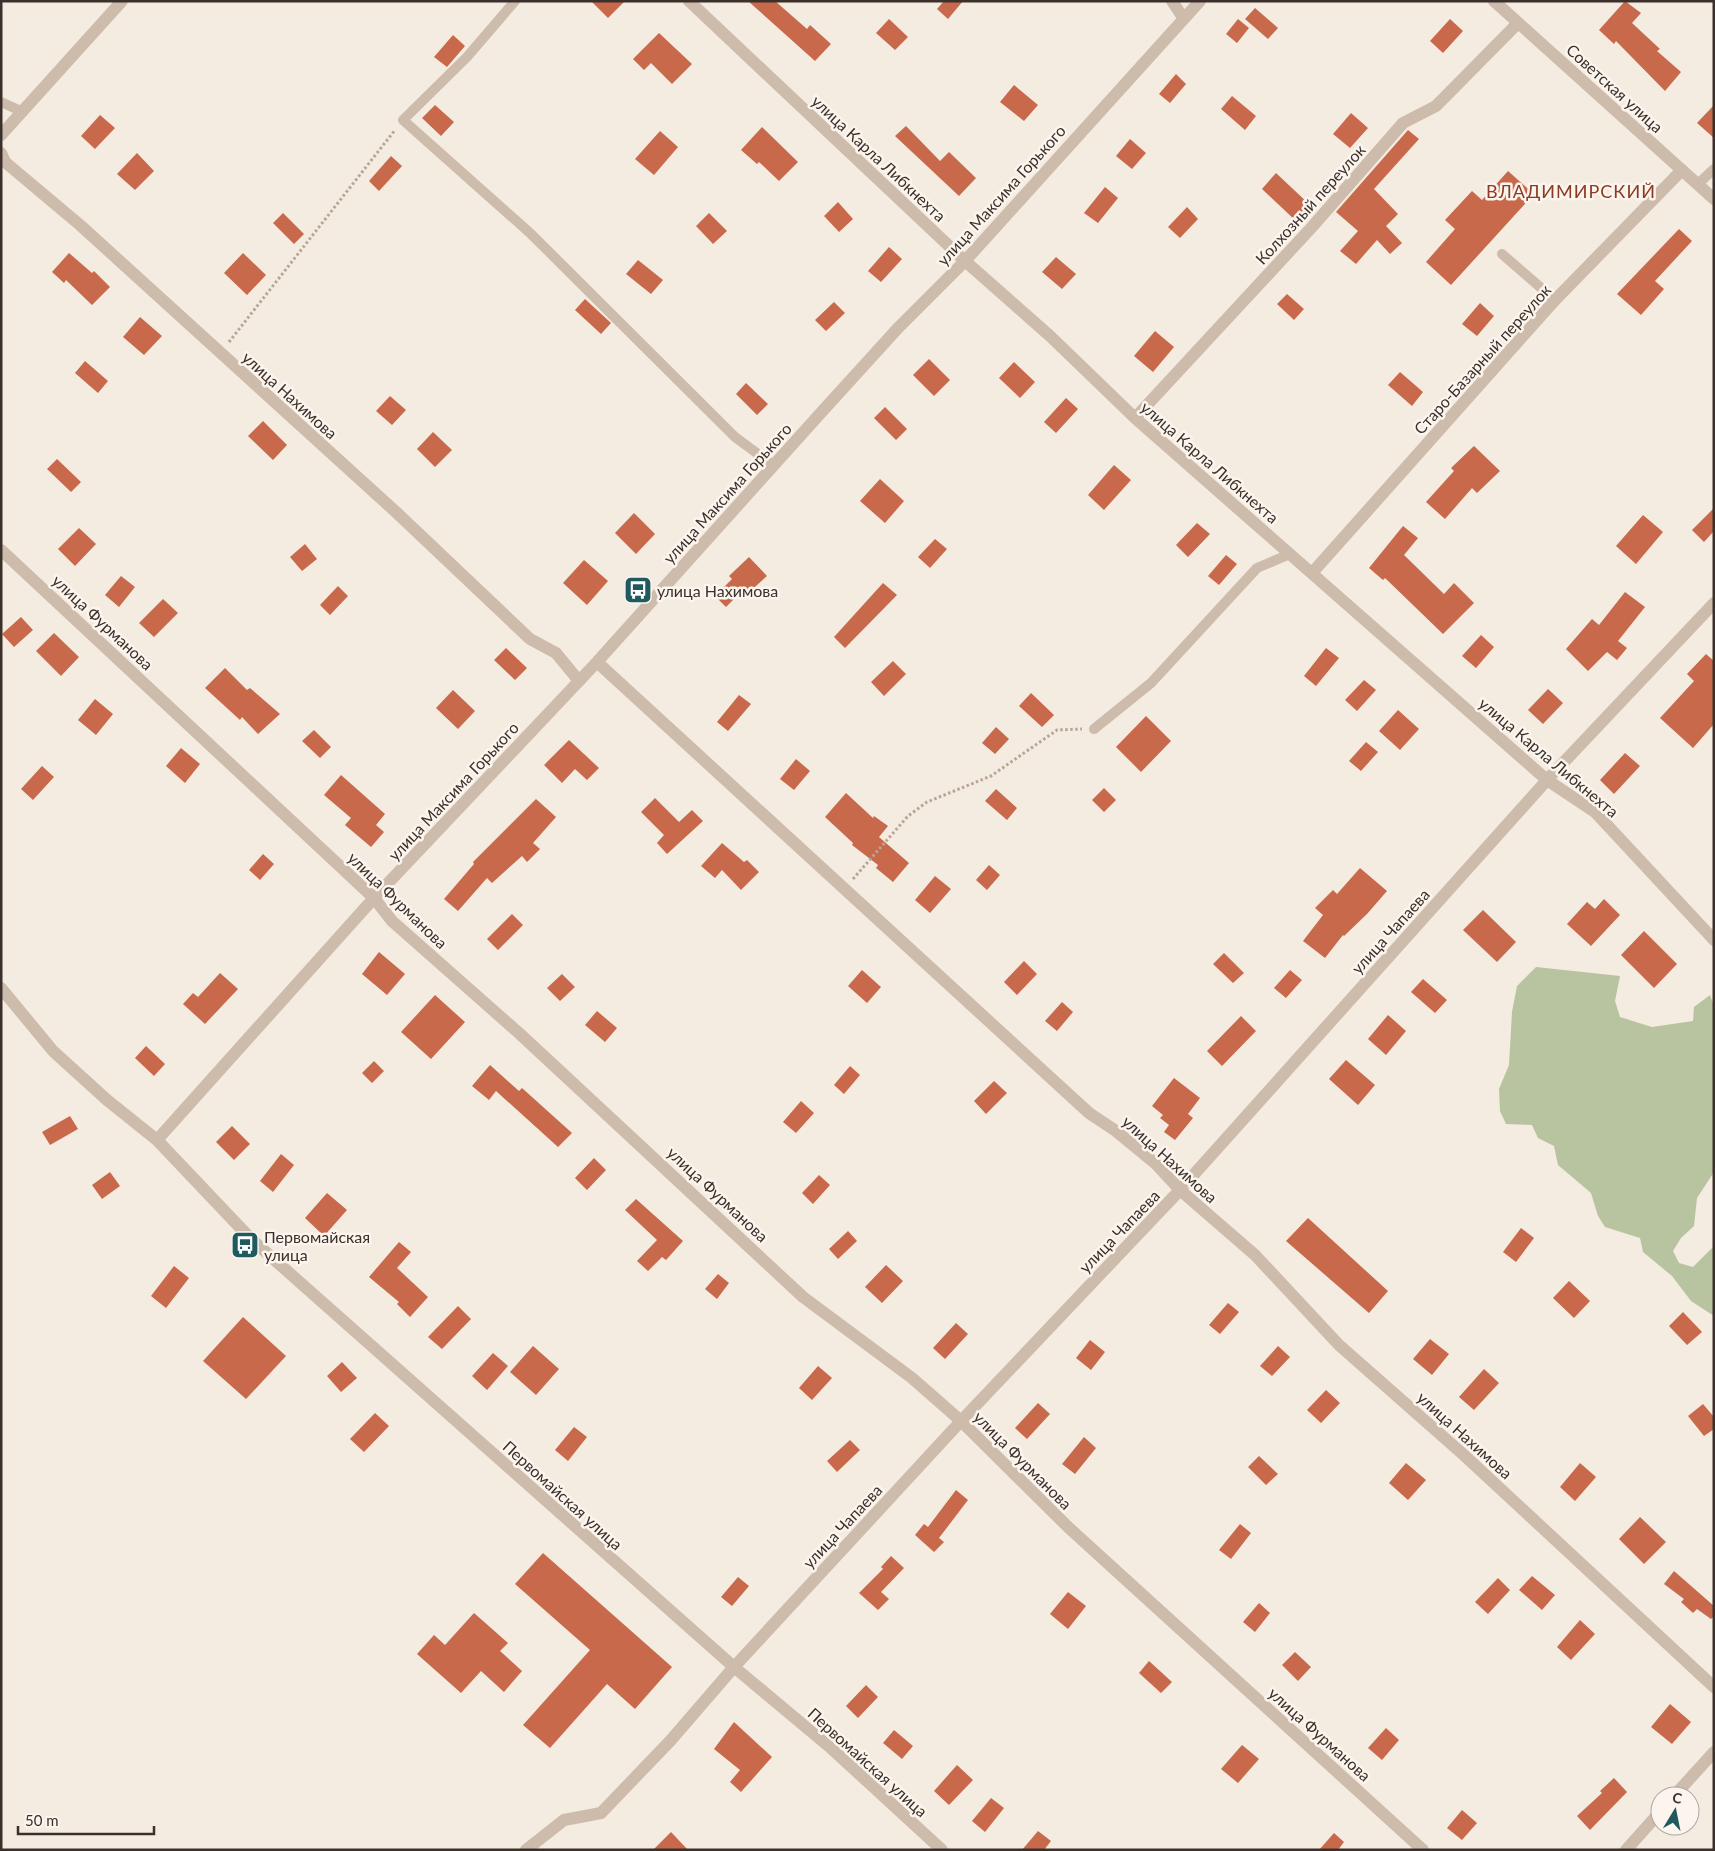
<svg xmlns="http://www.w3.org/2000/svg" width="1715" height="1851" font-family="Lato,sans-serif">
	<rect width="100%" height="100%" fill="#f4ebe1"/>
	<path fill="#b8c4a0" d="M 1536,967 L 1620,976 L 1615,1001 L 1620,1017 L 1652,1027 L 1693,1021 L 1694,1007 L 1710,995 L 1714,1006 L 1714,1172 L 1697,1198 L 1694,1226 L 1681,1238 L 1673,1251 L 1679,1263 L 1693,1267 L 1714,1246 L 1714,1316 L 1691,1301 L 1672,1276 L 1643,1252 L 1640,1238 L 1605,1227 L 1598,1216 L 1591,1193 L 1558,1165 L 1554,1146 L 1538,1138 L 1532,1125 L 1506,1124 L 1500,1111 L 1499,1089 L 1509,1065 L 1512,1012 L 1517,986 Z"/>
	<path fill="#c8694b" d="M 591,1 L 625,1 L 608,18 Z
		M 748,1 L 775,1 L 807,29 L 810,25 L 831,44 L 815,61 Z
		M 944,1 L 963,1 L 948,19 L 937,9 Z
		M 1625,1 L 1641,13 L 1632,23 L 1660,49 L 1657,51 L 1681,72 L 1665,91 L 1616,41 L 1614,44 L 1599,30 Z
		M 1255,8 L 1278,28 L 1268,39 L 1245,19 Z
		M 889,19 L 908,37 L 895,50 L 876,33 Z
		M 1238,19 L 1249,28 L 1237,43 L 1226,34 Z
		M 1450,19 L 1463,31 L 1443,53 L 1430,41 Z
		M 659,33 L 692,64 L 672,84 L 651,63 L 644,70 L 633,59 Z
		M 453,35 L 465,46 L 447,67 L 434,57 Z
		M 1176,74 L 1186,84 L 1170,103 L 1159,94 Z
		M 1014,85 L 1038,105 L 1024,121 L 1000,102 Z
		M 1232,96 L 1256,116 L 1245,130 L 1221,109 Z
		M 435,105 L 454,122 L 441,136 L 422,118 Z
		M 1714,105 L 1714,138 L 1697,123 Z
		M 1351,113 L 1368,128 L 1350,148 L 1333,134 Z
		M 100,115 L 115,128 L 95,149 L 81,136 Z
		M 906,126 L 940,161 L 949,152 L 976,178 L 959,196 L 895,136 Z
		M 762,127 L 798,162 L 779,181 L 759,162 L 757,164 L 741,150 Z
		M 1408,130 L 1419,139 L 1374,189 L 1398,214 L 1386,226 L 1402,243 L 1390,254 L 1377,240 L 1356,264 L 1340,251 L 1358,231 L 1336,212 Z
		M 660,131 L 678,147 L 654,175 L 635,159 Z
		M 1130,139 L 1146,153 L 1132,169 L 1116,156 Z
		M 137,153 L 154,171 L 135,190 L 117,174 Z
		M 391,156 L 402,166 L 379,191 L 369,181 Z
		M 1508,171 L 1534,194 L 1451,285 L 1426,262 L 1455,229 L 1445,220 L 1472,191 L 1482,200 Z
		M 1276,173 L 1310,205 L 1296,221 L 1262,189 Z
		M 1105,187 L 1118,198 L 1098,223 L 1084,213 Z
		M 838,202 L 853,219 L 839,232 L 824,216 Z
		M 1187,207 L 1198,219 L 1180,238 L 1168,227 Z
		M 283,213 L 304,234 L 294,244 L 273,223 Z
		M 709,213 L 727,231 L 713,244 L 696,226 Z
		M 1679,229 L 1692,241 L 1655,281 L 1664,289 L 1641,315 L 1617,294 Z
		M 889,247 L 902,259 L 881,282 L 868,271 Z
		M 69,253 L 92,273 L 94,271 L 110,287 L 92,305 L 66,280 L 64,283 L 52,272 Z
		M 243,253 L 266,275 L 247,295 L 224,273 Z
		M 1056,257 L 1076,274 L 1062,289 L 1042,272 Z
		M 638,260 L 663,280 L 651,294 L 626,274 Z
		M 1287,294 L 1304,309 L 1294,320 L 1277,304 Z
		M 585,299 L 611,323 L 601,334 L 575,310 Z
		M 834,302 L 845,313 L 826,331 L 815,320 Z
		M 1480,303 L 1494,316 L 1477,336 L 1462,324 Z
		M 140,317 L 162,336 L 144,355 L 123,337 Z
		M 1155,331 L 1174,347 L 1153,372 L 1134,356 Z
		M 929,359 L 950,380 L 934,396 L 913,375 Z
		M 85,361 L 108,381 L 98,393 L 75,373 Z
		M 1014,362 L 1035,382 L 1020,398 L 999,378 Z
		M 1400,372 L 1423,392 L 1412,406 L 1388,385 Z
		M 746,383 L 768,404 L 757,415 L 736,394 Z
		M 390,396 L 406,410 L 392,425 L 376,411 Z
		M 1066,398 L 1078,409 L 1056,433 L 1044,422 Z
		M 885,407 L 907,429 L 896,440 L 874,418 Z
		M 263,421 L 287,445 L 273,460 L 248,436 Z
		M 433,432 L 452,450 L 435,467 L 417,449 Z
		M 1474,446 L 1500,471 L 1477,493 L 1472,488 L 1445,519 L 1426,502 L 1454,471 L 1451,468 Z
		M 57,459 L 81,482 L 71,492 L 47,469 Z
		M 1114,465 L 1131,480 L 1104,510 L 1088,495 Z
		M 880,479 L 904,501 L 885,523 L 860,501 Z
		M 1714,508 L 1714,531 L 1704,542 L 1692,530 Z
		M 634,513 L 655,534 L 636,554 L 615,533 Z
		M 1643,515 L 1663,532 L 1636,564 L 1616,546 Z
		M 1197,523 L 1210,534 L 1188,557 L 1176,545 Z
		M 1403,526 L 1418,538 L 1404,555 L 1444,594 L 1454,583 L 1474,603 L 1443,634 L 1385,578 L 1383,580 L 1369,568 Z
		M 79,528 L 96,544 L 75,566 L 58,549 Z
		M 935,539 L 947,549 L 930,568 L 918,557 Z
		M 305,544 L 317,559 L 302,571 L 290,557 Z
		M 1226,555 L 1237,564 L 1219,585 L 1208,576 Z
		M 749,557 L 767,576 L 747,594 L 743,590 L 726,607 L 715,596 L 732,579 L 729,576 Z
		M 584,560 L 608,581 L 587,605 L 563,583 Z
		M 121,576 L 135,587 L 119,607 L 105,595 Z
		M 883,583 L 897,595 L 845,648 L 834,637 Z
		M 338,586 L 348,596 L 330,615 L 320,605 Z
		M 1625,592 L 1645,607 L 1618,641 L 1627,648 L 1617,660 L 1607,652 L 1588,671 L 1566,649 L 1592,619 L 1599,625 Z
		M 163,599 L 178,613 L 154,637 L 139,623 Z
		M 21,617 L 33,630 L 14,647 L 2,634 Z
		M 54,633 L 79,657 L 61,676 L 36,651 Z
		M 1481,635 L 1494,647 L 1476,668 L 1462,656 Z
		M 506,648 L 527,668 L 515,680 L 494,660 Z
		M 1326,648 L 1339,658 L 1316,686 L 1304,676 Z
		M 1706,654 L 1714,661 L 1714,724 L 1693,748 L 1660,718 L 1694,681 L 1687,674 Z
		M 893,661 L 906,674 L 884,696 L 871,682 Z
		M 225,668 L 247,690 L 250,688 L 280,714 L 258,734 L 242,717 L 240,720 L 205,688 Z
		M 1364,680 L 1376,690 L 1357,711 L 1345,700 Z
		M 1548,689 L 1563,703 L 1543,724 L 1528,710 Z
		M 453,690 L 475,711 L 458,729 L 436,708 Z
		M 1031,693 L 1054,715 L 1042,727 L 1019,706 Z
		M 739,695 L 751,704 L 728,731 L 717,722 Z
		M 95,699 L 113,714 L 96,735 L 78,720 Z
		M 1398,710 L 1419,729 L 1400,750 L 1379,731 Z
		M 1146,716 L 1171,741 L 1141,772 L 1116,747 Z
		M 996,727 L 1009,739 L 995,754 L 982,743 Z
		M 314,730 L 331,747 L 320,758 L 302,741 Z
		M 569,740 L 599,768 L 587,780 L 575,769 L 562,783 L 544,765 Z
		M 1366,742 L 1378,752 L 1361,771 L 1349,761 Z
		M 181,748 L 200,764 L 185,783 L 166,766 Z
		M 1625,753 L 1640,766 L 1614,794 L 1600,780 Z
		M 796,759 L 810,771 L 794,790 L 780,779 Z
		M 42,766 L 54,777 L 33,800 L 21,789 Z
		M 341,775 L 385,814 L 376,825 L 384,832 L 371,847 L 345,825 L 351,818 L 324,795 Z
		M 1104,788 L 1116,800 L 1104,812 L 1092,800 Z
		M 996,789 L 1017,808 L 1007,820 L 985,801 Z
		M 846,793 L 873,818 L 874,816 L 888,826 L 879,837 L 909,863 L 893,882 L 876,868 L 878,865 L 852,845 L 853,843 L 825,817 Z
		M 655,798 L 679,822 L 692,810 L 703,821 L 667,854 L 657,843 L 664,835 L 641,812 Z
		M 536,799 L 556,817 L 533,843 L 540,849 L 527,862 L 522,856 L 492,883 L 487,878 L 458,911 L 444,899 L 474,864 L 473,862 Z
		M 722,843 L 744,862 L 747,860 L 759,872 L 741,890 L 722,870 L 715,878 L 701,866 Z
		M 263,854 L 274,864 L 260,880 L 249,870 Z
		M 989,865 L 1000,875 L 987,890 L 976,880 Z
		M 1360,868 L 1387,891 L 1367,914 L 1344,936 L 1343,935 L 1325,958 L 1303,941 L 1323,915 L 1315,908 L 1333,890 L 1337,894 Z
		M 935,876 L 951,889 L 930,913 L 915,900 Z
		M 1604,899 L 1620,915 L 1591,946 L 1567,924 L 1587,902 L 1595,909 Z
		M 1483,910 L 1516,942 L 1497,962 L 1463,930 Z
		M 512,914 L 523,925 L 498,950 L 487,939 Z
		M 1644,931 L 1677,964 L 1654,988 L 1621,955 Z
		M 379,952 L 405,974 L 387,995 L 362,974 Z
		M 1224,953 L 1244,973 L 1233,983 L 1213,964 Z
		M 1024,961 L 1037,974 L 1017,995 L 1004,982 Z
		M 862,970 L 881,987 L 867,1003 L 848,986 Z
		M 1290,970 L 1302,980 L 1286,998 L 1274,988 Z
		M 220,973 L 238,989 L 205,1024 L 183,1004 L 193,993 L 198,997 Z
		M 562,974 L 575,987 L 560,1001 L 547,988 Z
		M 1423,979 L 1447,1000 L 1435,1013 L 1411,992 Z
		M 435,995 L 465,1022 L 431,1059 L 401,1032 Z
		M 1062,1002 L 1073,1012 L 1057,1031 L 1045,1021 Z
		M 597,1011 L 617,1028 L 605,1042 L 585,1025 Z
		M 1388,1015 L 1406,1031 L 1386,1055 L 1368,1039 Z
		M 1241,1016 L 1256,1031 L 1222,1066 L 1207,1051 Z
		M 146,1046 L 165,1064 L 154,1076 L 135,1058 Z
		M 1346,1060 L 1375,1085 L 1358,1105 L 1329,1079 Z
		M 374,1061 L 384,1071 L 372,1083 L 362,1073 Z
		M 490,1065 L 519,1091 L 522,1088 L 572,1133 L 558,1147 L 496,1091 L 489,1100 L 472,1086 Z
		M 850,1066 L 860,1075 L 844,1094 L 834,1085 Z
		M 1174,1078 L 1200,1098 L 1188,1114 L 1193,1118 L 1175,1140 L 1164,1132 L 1169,1125 L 1160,1118 L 1163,1115 L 1152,1106 Z
		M 994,1081 L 1007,1093 L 986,1114 L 974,1101 Z
		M 801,1101 L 814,1113 L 796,1133 L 783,1122 Z
		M 70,1116 L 78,1129 L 50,1145 L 42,1132 Z
		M 232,1126 L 250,1144 L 234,1160 L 216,1142 Z
		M 281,1154 L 294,1165 L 273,1192 L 260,1181 Z
		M 594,1158 L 606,1170 L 587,1190 L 575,1178 Z
		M 110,1172 L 120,1186 L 102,1199 L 92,1185 Z
		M 819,1175 L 830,1185 L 813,1204 L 802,1193 Z
		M 327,1193 L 347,1210 L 324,1236 L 305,1218 Z
		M 636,1199 L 683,1241 L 666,1260 L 662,1257 L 648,1271 L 637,1261 L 657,1240 L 625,1210 Z
		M 1308,1218 L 1388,1291 L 1369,1313 L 1286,1241 Z
		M 1521,1228 L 1534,1238 L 1516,1262 L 1503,1252 Z
		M 848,1231 L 857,1241 L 838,1259 L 829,1249 Z
		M 399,1242 L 411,1252 L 397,1268 L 428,1297 L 410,1317 L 397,1304 L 399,1302 L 369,1277 Z
		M 886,1265 L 903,1281 L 882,1303 L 865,1287 Z
		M 174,1266 L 189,1278 L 166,1308 L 151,1296 Z
		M 718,1274 L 729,1283 L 717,1299 L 705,1289 Z
		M 1569,1281 L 1590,1301 L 1574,1318 L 1553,1298 Z
		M 1228,1303 L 1239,1312 L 1220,1334 L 1209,1325 Z
		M 458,1306 L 471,1319 L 442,1349 L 428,1337 Z
		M 1683,1312 L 1702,1332 L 1687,1345 L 1669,1326 Z
		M 243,1317 L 286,1356 L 246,1399 L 203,1361 Z
		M 956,1323 L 968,1334 L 945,1359 L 933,1348 Z
		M 1430,1339 L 1449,1354 L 1432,1375 L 1413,1359 Z
		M 1090,1340 L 1105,1352 L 1091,1370 L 1076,1358 Z
		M 533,1346 L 559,1369 L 536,1395 L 510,1372 Z
		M 1278,1346 L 1290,1357 L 1272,1376 L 1260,1366 Z
		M 493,1353 L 508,1366 L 487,1390 L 472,1376 Z
		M 342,1362 L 357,1378 L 341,1392 L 327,1376 Z
		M 818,1366 L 832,1378 L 812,1400 L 799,1388 Z
		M 1484,1369 L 1499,1383 L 1474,1410 L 1459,1397 Z
		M 1326,1390 L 1340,1403 L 1321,1423 L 1307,1410 Z
		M 1038,1403 L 1050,1414 L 1027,1439 L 1015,1428 Z
		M 1703,1404 L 1714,1417 L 1714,1429 L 1704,1436 L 1688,1416 Z
		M 375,1413 L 389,1426 L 364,1452 L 350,1439 Z
		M 574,1427 L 587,1437 L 568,1461 L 555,1450 Z
		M 1084,1437 L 1096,1448 L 1075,1474 L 1062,1464 Z
		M 850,1440 L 860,1450 L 837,1472 L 827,1461 Z
		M 1259,1456 L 1278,1474 L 1266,1485 L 1248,1467 Z
		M 1406,1463 L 1426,1480 L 1408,1500 L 1389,1483 Z
		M 1580,1463 L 1596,1477 L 1575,1501 L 1560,1487 Z
		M 956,1490 L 968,1500 L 939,1538 L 944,1542 L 934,1552 L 915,1535 L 924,1524 L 928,1527 Z
		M 1640,1517 L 1666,1542 L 1644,1564 L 1619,1539 Z
		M 1240,1524 L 1251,1533 L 1231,1559 L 1219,1550 Z
		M 543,1553 L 672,1667 L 635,1709 L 607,1684 L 550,1748 L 523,1725 L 590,1650 L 515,1584 Z
		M 891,1556 L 904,1568 L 881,1592 L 889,1599 L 878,1610 L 859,1593 L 883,1569 L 881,1567 Z
		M 1674,1571 L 1714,1606 L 1714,1616 L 1711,1619 L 1697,1609 L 1693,1613 L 1681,1602 L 1684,1599 L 1664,1584 Z
		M 1532,1576 L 1555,1595 L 1542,1610 L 1519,1590 Z
		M 738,1577 L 749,1586 L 732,1606 L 721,1597 Z
		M 1498,1578 L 1510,1590 L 1488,1614 L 1475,1602 Z
		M 1068,1592 L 1086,1606 L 1068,1629 L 1050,1614 Z
		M 1259,1603 L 1270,1613 L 1255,1632 L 1243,1622 Z
		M 474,1613 L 508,1643 L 500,1651 L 522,1671 L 504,1692 L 481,1671 L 461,1693 L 417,1654 L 434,1635 L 445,1645 Z
		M 1580,1620 L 1595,1634 L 1571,1660 L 1557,1647 Z
		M 1295,1652 L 1311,1667 L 1298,1681 L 1282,1665 Z
		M 1149,1661 L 1172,1682 L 1161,1693 L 1139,1673 Z
		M 866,1685 L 878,1697 L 858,1718 L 846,1706 Z
		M 1670,1704 L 1691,1722 L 1672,1744 L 1651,1727 Z
		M 734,1722 L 772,1757 L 741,1792 L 730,1782 L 740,1770 L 714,1749 Z
		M 1386,1728 L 1399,1740 L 1382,1760 L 1368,1748 Z
		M 894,1730 L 913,1746 L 902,1759 L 883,1743 Z
		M 1242,1745 L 1259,1759 L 1238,1783 L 1221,1769 Z
		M 957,1765 L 973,1780 L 949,1805 L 934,1791 Z
		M 1614,1778 L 1627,1792 L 1590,1830 L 1577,1816 L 1602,1793 L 1600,1791 Z
		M 991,1798 L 1004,1808 L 985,1832 L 972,1821 Z
		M 1462,1810 L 1477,1823 L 1462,1840 L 1447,1828 Z
		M 1038,1831 L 1051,1841 L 1044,1850 L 1022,1850 Z
		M 671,1832 L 688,1850 L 653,1850 Z
		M 1334,1833 L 1344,1842 L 1338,1850 L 1319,1850 Z"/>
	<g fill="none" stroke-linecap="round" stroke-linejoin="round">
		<path stroke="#b9a596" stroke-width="3" stroke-dasharray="2.5 2.5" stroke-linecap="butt" d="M 229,342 L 395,130
			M 853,879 L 908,816 L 927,802 L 991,776 L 1057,730 L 1082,729"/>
		<path stroke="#cdbbac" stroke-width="10" d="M 515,1 L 467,57 L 403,120 L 530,233 L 735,437 L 773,465
			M 1,102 L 23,112
			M 1698,184 L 1714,169
			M 1502,254 L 1555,300
			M 1094,729 L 1151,683 L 1257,568 L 1290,554"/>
		<path stroke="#cdbbac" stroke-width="12" d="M 689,1 L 965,261 L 1050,336 L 1135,418 L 1547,780 L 1595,812 L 1714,940
			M 1172,1 L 1184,19
			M 1,135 L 122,1
			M 1,153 L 5,162 L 80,225 L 397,513 L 530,639 L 556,653 L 579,681
			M 1135,418 L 1312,227 L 1403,123 L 1436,106 L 1518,23
			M 1,550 L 374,898 L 392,921 L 520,1034 L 803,1297 L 912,1378 L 961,1421 L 1068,1527 L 1423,1850
			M 1312,573 L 1555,300 L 1682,170
			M 597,662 L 1089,1113 L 1116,1131 L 1155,1163 L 1180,1190 L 1255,1255 L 1339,1345 L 1465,1456 L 1714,1687
			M 1,988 L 53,1051 L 107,1100 L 157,1140 L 251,1239 L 734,1667 L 832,1749 L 942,1850
			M 157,1140 L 374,898 L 597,662 L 818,416 L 898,328 L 965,261 L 1200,1
			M 1674,1796 L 1714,1752
			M 526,1850 L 564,1820 L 601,1813 L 671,1740 L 734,1667 L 961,1421 L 1180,1190 L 1547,780 L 1714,603
			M 1626,1850 L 1660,1812"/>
		<path stroke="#cdbbac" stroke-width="12" d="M 1494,1 L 1714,199"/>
	</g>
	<defs>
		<symbol id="bus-square" viewBox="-11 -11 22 22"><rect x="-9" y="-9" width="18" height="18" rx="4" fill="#1f5a5e" stroke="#fbf5ee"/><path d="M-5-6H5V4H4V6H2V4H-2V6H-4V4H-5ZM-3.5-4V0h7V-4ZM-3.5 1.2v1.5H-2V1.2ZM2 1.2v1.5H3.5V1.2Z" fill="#fff"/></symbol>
	</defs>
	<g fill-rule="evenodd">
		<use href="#bus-square" x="622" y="574" width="32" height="32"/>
		<use href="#bus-square" x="229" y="1229" width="32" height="32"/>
	</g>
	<g text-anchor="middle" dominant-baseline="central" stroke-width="5" stroke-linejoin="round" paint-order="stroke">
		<g font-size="16" fill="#3b302b" stroke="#fbf5ee">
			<text transform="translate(1615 88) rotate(42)">Советская улица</text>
			<text transform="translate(879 158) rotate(43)">улица Карла Либкнехта</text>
			<text transform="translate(1001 195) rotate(-48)">улица Максима Горького</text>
			<text transform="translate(1310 204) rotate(-48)">Колхозный переулок</text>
			<text transform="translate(1482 359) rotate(-48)">Старо-Базарный переулок</text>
			<text transform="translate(290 395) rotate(42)">улица Нахимова</text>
			<text transform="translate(1210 462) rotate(41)">улица Карла Либкнехта</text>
			<text transform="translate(727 493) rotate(-48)">улица Максима Горького</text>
			<text transform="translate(103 622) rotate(43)">улица Фурманова</text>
			<text transform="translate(1549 757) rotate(40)">улица Карла Либкнехта</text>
			<text transform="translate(453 791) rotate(-47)">улица Максима Горького</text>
			<text transform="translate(398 900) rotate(44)">улица Фурманова</text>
			<text transform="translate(1390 931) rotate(-48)">улица Чапаева</text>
			<text transform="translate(1170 1159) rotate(42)">улица Нахимова</text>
			<text transform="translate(718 1194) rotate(43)">улица Фурманова</text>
			<text transform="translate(1119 1231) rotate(-46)">улица Чапаева</text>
			<text transform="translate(1465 1435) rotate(42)">улица Нахимова</text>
			<text transform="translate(1023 1460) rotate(45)">улица Фурманова</text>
			<text transform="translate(563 1495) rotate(42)">Первомайская улица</text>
			<text transform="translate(842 1526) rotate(-47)">улица Чапаева</text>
			<text transform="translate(1320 1734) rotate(42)">улица Фурманова</text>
			<text transform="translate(868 1762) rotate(42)">Первомайская улица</text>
		</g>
		<g font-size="16" fill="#3b302b" stroke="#fbf5ee" text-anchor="start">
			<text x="657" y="590">улица Нахимова</text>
			<text x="264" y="1236">Первомайская<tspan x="264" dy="18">улица</tspan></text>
		</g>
		<g font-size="18" letter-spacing="1" fill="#8c3b22" stroke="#fbf5ee">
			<text x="1571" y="191">ВЛАДИМИРСКИЙ</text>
		</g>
	</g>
	<rect width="1715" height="1851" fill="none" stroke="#3b302b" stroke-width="5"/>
	<g transform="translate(1675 1811) rotate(10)"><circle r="24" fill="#fbf5ee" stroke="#aea6a0"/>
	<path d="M0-4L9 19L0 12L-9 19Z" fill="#1f5a5e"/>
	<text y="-8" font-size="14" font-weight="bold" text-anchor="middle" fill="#3b302b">С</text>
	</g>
	<path d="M18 1826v8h136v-8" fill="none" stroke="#3b302b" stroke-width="2.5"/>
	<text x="25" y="1826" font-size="15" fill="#3b302b" stroke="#fbf5ee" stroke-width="4" paint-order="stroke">50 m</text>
</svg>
